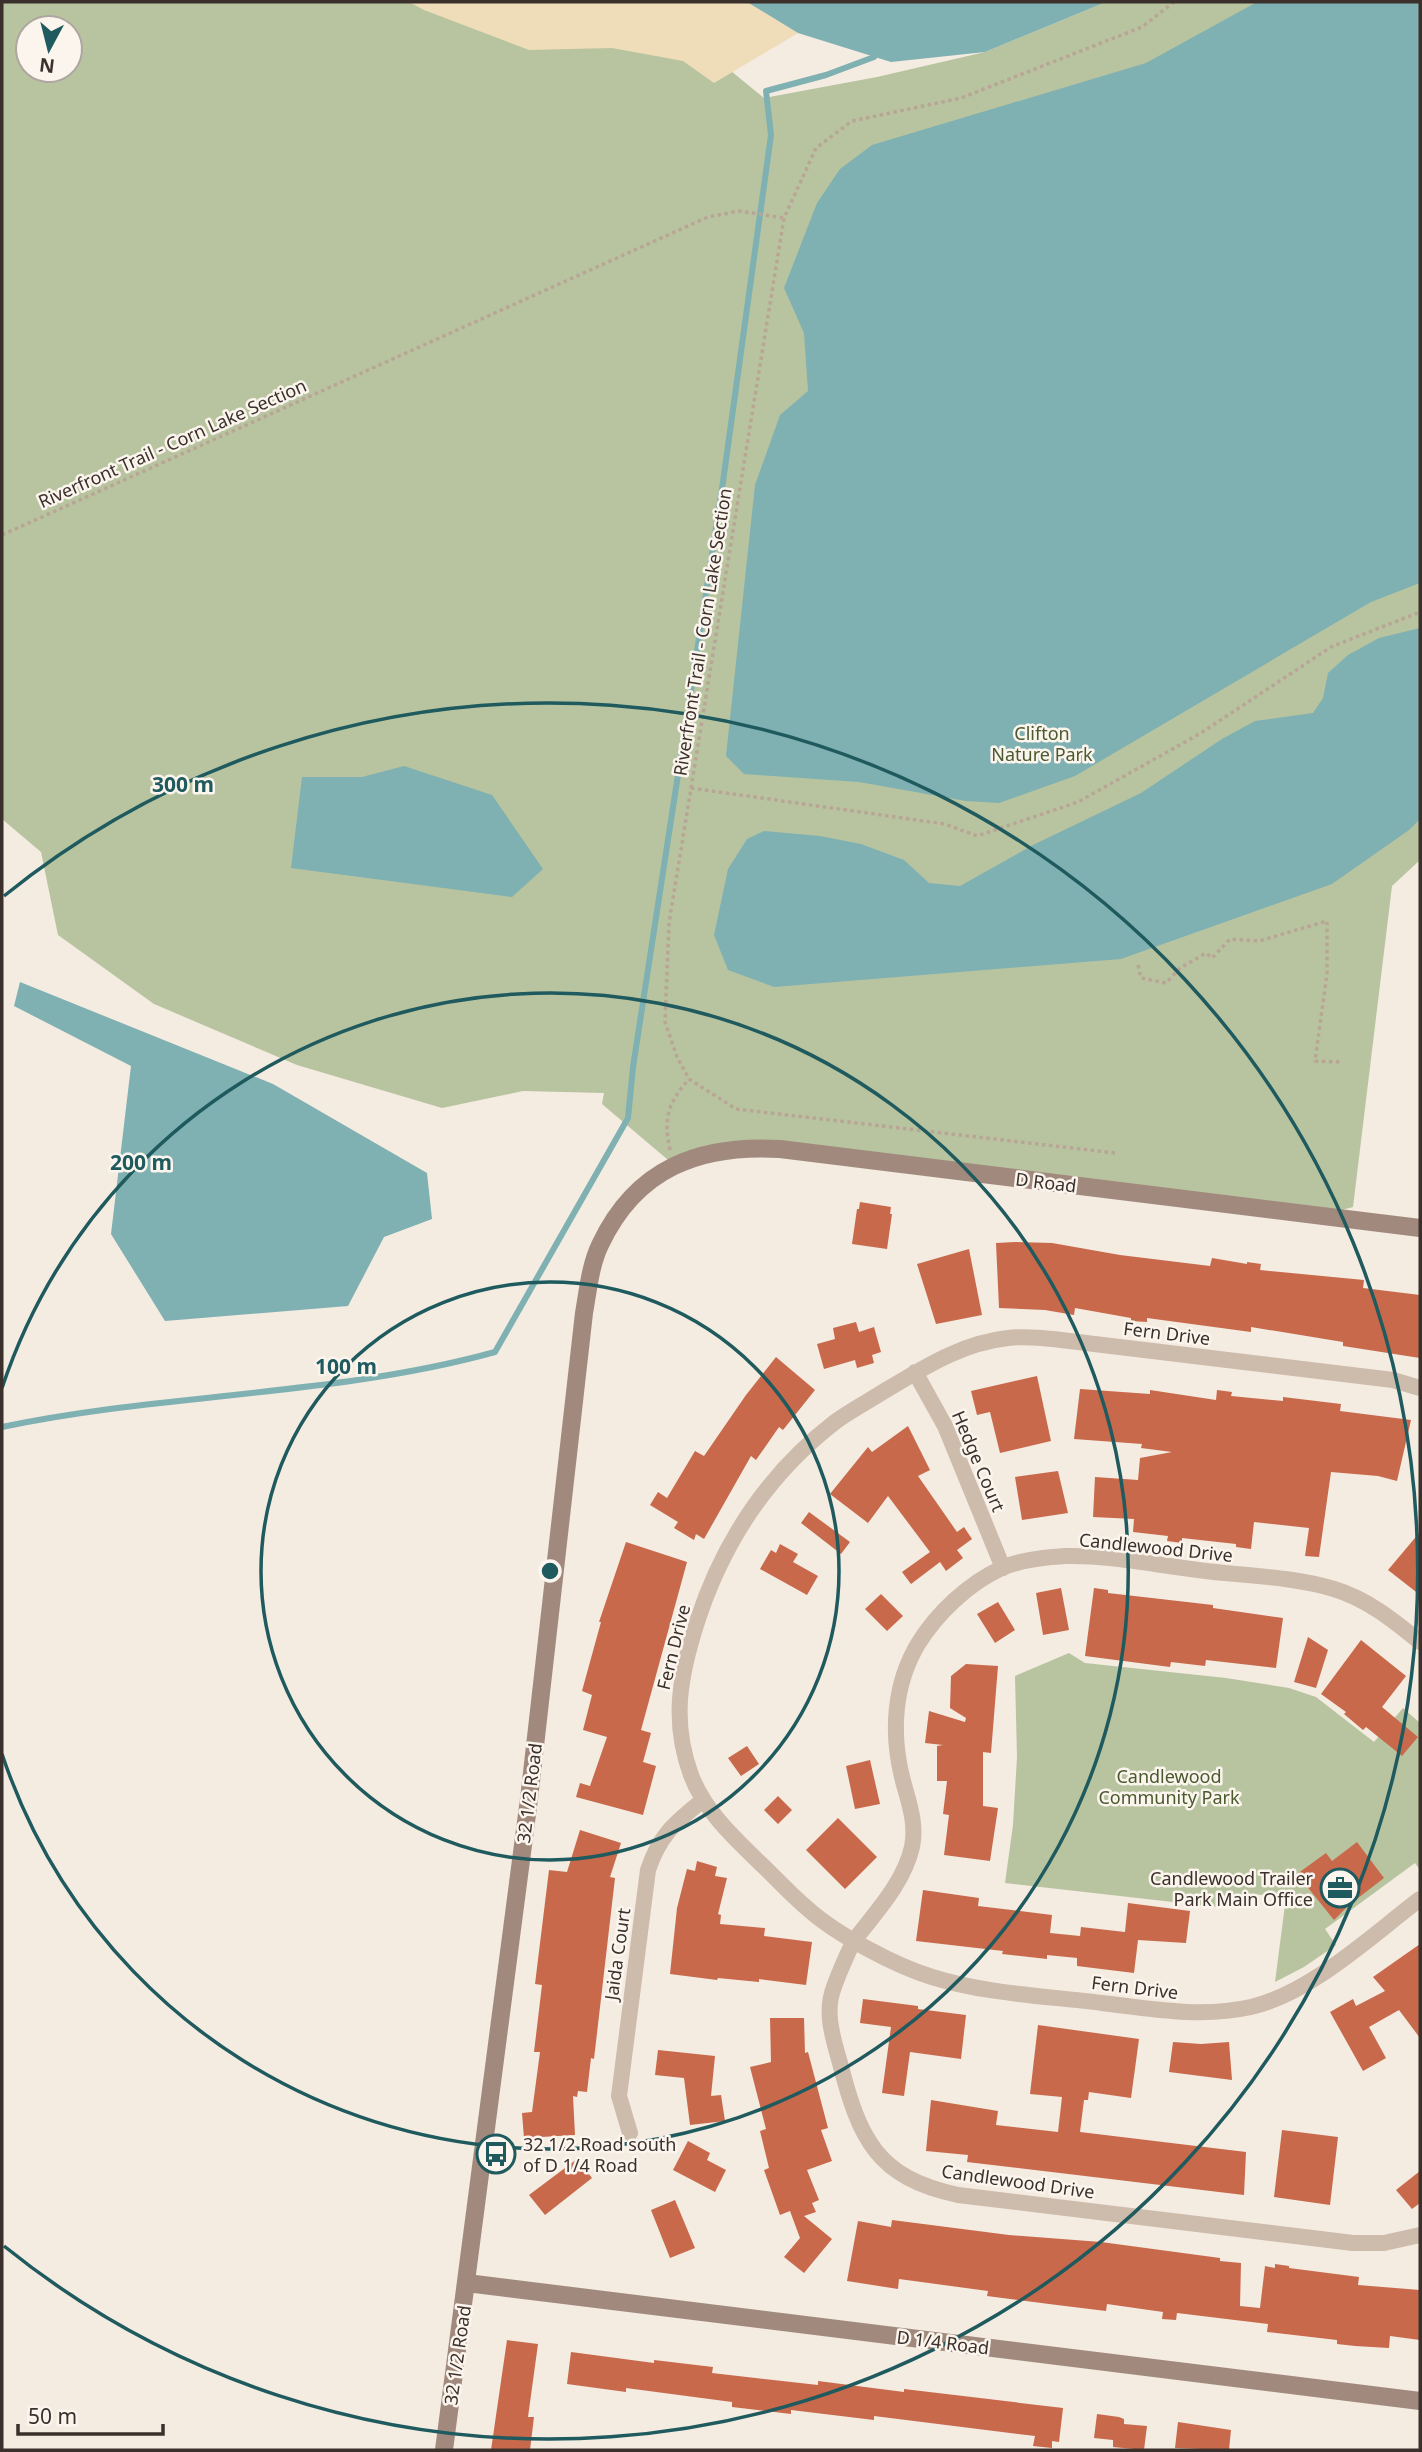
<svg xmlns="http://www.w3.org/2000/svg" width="1422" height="2452" font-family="'Noto Sans',sans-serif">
	<rect width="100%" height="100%" fill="#f4ebe1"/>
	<path fill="#b8c4a0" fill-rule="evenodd" d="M 2,2 L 470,2 L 709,53 L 764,98 L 877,77 L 985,52 L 1106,2 L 1420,2 L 1420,860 L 1392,886 L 1353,1207 L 1319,1216 L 780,1149 L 674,1165 L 602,1104 L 604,1093 L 523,1091 L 442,1108 L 297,1065 L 154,1004 L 58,935 L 41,852 L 2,819 ZM 28,28 L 70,28 L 70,70 L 28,70 Z
		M 1069,1653 L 1085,1663 L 1226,1678 L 1289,1688 L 1316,1697 L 1374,1742 L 1403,1708 L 1420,1723 L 1420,1870 L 1415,1863 L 1325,1929 L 1336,1945 L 1304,1967 L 1275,1982 L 1286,1897 L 1251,1894 L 1226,1908 L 1005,1883 L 1013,1825 L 1017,1757 L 1015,1676 Z"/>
	<path fill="#efdcb8" d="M 409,2 L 747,2 L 798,33 L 714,83 L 683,61 L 612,48 L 529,50 L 424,10 Z"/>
	<path fill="#7fb0b2" d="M 747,2 L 1106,2 L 985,52 L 891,62 L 798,33 Z
		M 1257,2 L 1420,2 L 1420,583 L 1371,602 L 1075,776 L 999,803 L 966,801 L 859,782 L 744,774 L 726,756 L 755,485 L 780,415 L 808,391 L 804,333 L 784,288 L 817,203 L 840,169 L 872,145 L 1146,63 Z
		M 1420,628 L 1420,819 L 1409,830 L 1332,884 L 1121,959 L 774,987 L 728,970 L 714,935 L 728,869 L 747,839 L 764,831 L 820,836 L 861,844 L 904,860 L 929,883 L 960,886 L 1033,845 L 1141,793 L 1222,739 L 1255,721 L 1313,713 L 1323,698 L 1328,673 L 1348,655 L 1379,638 Z
		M 404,766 L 492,795 L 543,869 L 512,897 L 291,868 L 302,777 L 362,777 Z
		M 20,982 L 273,1084 L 427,1173 L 432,1219 L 384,1237 L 348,1306 L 165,1321 L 111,1234 L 131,1066 L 14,1006 Z"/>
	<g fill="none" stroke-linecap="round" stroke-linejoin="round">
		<path stroke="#7fb0b2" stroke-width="6" d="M 2,1427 C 163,1393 336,1396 495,1352 L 628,1118 L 633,1067 L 722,489 L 771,135 L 766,91 L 826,75 L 874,57"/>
	</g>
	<path fill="#c8694b" d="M 860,1202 L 891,1207 L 890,1214 L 892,1214 L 887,1249 L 852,1244 L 857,1209 L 859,1209 Z
		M 1015,1242 L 1052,1243 L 1120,1255 L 1210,1266 L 1212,1258 L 1247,1264 L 1247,1262 L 1261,1264 L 1260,1270 L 1364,1280 L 1363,1288 L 1420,1295 L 1420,1358 L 1343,1346 L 1343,1342 L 1251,1327 L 1251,1332 L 1147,1318 L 1147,1322 L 1131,1321 L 1131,1318 L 1075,1308 L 1074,1315 L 1045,1310 L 999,1308 L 996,1243 Z
		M 969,1249 L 982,1315 L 936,1324 L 917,1264 Z
		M 856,1322 L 859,1332 L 874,1327 L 881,1352 L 872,1355 L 874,1363 L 857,1368 L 855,1360 L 824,1369 L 817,1344 L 835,1339 L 833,1328 Z
		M 776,1357 L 815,1390 L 783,1430 L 779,1427 L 756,1460 L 751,1456 L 704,1539 L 696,1534 L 694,1540 L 674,1528 L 678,1522 L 650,1505 L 658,1492 L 667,1498 L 695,1451 L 704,1456 L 746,1395 Z
		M 1037,1376 L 1051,1441 L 1000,1453 L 990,1412 L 977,1415 L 971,1391 Z
		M 1080,1389 L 1150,1394 L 1150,1390 L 1216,1400 L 1217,1390 L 1232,1392 L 1231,1396 L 1283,1401 L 1283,1397 L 1341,1404 L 1340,1411 L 1411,1420 L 1397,1481 L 1378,1476 L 1331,1472 L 1319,1557 L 1305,1556 L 1309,1528 L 1254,1522 L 1251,1549 L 1236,1547 L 1236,1544 L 1182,1538 L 1182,1543 L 1167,1541 L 1168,1536 L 1133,1532 L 1134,1519 L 1093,1517 L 1095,1477 L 1138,1480 L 1140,1458 L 1172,1452 L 1141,1448 L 1142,1444 L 1074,1439 Z
		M 908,1426 L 930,1470 L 918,1476 L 957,1532 L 964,1527 L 972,1539 L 957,1550 L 963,1558 L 946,1571 L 940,1562 L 911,1584 L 902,1572 L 930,1552 L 888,1496 L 868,1523 L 830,1494 L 868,1447 L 872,1452 Z
		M 1058,1471 L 1068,1513 L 1022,1520 L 1015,1477 Z
		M 809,1512 L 850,1542 L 841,1554 L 801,1523 Z
		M 1420,1532 L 1420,1595 L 1388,1570 Z
		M 626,1542 L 687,1562 L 641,1730 L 651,1733 L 643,1762 L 656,1766 L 643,1815 L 576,1797 L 580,1783 L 590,1786 L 607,1737 L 583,1730 L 592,1695 L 582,1691 L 601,1622 L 599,1622 Z
		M 780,1544 L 798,1554 L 793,1562 L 818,1576 L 807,1595 L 760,1569 L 771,1550 L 776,1553 Z
		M 1061,1588 L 1069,1630 L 1043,1635 L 1036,1593 Z
		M 1094,1588 L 1108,1590 L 1108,1593 L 1213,1605 L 1213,1608 L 1283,1618 L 1276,1668 L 1206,1660 L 1205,1666 L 1171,1662 L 1170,1667 L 1085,1656 Z
		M 881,1594 L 903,1616 L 887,1631 L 865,1609 Z
		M 998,1602 L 1015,1630 L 995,1643 L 977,1614 Z
		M 1308,1637 L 1328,1650 L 1316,1688 L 1294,1682 Z
		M 1361,1640 L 1406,1676 L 1382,1707 L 1418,1737 L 1402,1756 L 1366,1727 L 1363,1730 L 1344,1714 L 1346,1712 L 1321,1694 Z
		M 966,1664 L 998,1666 L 991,1753 L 983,1752 L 983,1806 L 998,1808 L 990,1861 L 944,1855 L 949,1815 L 943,1814 L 947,1781 L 937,1781 L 937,1746 L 943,1745 L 925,1743 L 929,1711 L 965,1722 L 966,1718 L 950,1708 L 951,1676 Z
		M 747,1746 L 759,1764 L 741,1776 L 728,1758 Z
		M 870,1760 L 880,1804 L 855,1809 L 846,1766 Z
		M 778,1796 L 792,1810 L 778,1824 L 764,1810 Z
		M 838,1818 L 877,1857 L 845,1889 L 806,1850 Z
		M 580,1830 L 621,1843 L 610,1877 L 615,1878 L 594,2059 L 591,2058 L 587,2092 L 578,2091 L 577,2097 L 573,2096 L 575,2135 L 524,2138 L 522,2113 L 532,2112 L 540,2052 L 534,2052 L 542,1985 L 535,1984 L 549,1870 L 567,1872 Z
		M 1357,1842 L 1384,1878 L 1349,1905 L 1334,1920 L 1297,1874 L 1326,1853 L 1332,1861 Z
		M 697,1861 L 717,1867 L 715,1876 L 727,1878 L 718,1914 L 721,1915 L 720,1924 L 765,1928 L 764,1936 L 812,1942 L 806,1985 L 759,1979 L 759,1982 L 718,1978 L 717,1980 L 670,1974 L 677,1908 L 687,1869 L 695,1871 Z
		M 923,1890 L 979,1898 L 978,1906 L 1052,1915 L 1050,1933 L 1080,1936 L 1081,1927 L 1125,1932 L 1128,1903 L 1190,1911 L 1186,1943 L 1138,1940 L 1134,1973 L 1077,1966 L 1077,1958 L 1047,1955 L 1047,1959 L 1002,1954 L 1003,1951 L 916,1941 Z
		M 1420,1944 L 1420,2038 L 1399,2010 L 1369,2027 L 1386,2058 L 1363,2071 L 1330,2012 L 1353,1999 L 1356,2006 L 1385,1991 L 1373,1977 Z
		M 863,1999 L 918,2006 L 918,2009 L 966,2015 L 961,2059 L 910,2052 L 904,2096 L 882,2093 L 891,2027 L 860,2023 Z
		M 770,2018 L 804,2018 L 805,2053 L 808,2052 L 828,2128 L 821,2130 L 832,2161 L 807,2170 L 819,2200 L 812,2203 L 816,2212 L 804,2216 L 832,2239 L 804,2273 L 784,2257 L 800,2238 L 790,2211 L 780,2215 L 764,2170 L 769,2168 L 760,2131 L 766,2129 L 750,2067 L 771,2062 Z
		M 1038,2025 L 1139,2039 L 1131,2098 L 1089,2092 L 1088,2100 L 1084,2100 L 1080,2132 L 1246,2152 L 1244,2195 L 967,2162 L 968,2155 L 926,2151 L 931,2100 L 998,2111 L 996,2125 L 1058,2132 L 1062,2097 L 1030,2094 Z
		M 1173,2042 L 1201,2044 L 1229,2042 L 1232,2080 L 1169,2072 Z
		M 658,2050 L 715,2056 L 711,2096 L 721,2095 L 725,2121 L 690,2125 L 684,2078 L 655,2075 Z
		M 1282,2130 L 1338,2137 L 1330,2205 L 1274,2197 Z
		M 688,2141 L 710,2153 L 707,2160 L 726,2170 L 715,2192 L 673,2170 Z
		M 577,2159 L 592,2178 L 545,2215 L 529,2195 Z
		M 1420,2171 L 1420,2203 L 1412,2209 L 1396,2190 Z
		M 675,2200 L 695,2248 L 670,2258 L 651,2210 Z
		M 892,2220 L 1009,2235 L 1101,2242 L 1220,2258 L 1220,2261 L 1241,2263 L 1240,2306 L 1260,2308 L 1265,2266 L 1275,2268 L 1275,2264 L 1289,2266 L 1289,2268 L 1359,2277 L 1358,2285 L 1420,2290 L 1420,2340 L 1390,2336 L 1389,2348 L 1355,2346 L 1337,2344 L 1337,2340 L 1267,2332 L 1268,2324 L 1177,2313 L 1176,2320 L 1162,2319 L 1163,2312 L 1107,2304 L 1106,2311 L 1057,2305 L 987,2296 L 988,2291 L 899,2279 L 898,2289 L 847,2281 L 858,2221 L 891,2227 Z
		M 507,2340 L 538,2344 L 528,2417 L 534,2417 L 530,2450 L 491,2450 Z
		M 571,2352 L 654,2363 L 654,2360 L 713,2367 L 712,2373 L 818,2385 L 818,2381 L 904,2392 L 904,2389 L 1063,2408 L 1059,2442 L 1052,2441 L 1052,2448 L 1033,2446 L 1035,2436 L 874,2416 L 874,2420 L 791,2410 L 791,2414 L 732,2407 L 732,2402 L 626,2388 L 626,2392 L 567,2384 Z
		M 1097,2414 L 1119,2417 L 1124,2419 L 1124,2424 L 1147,2426 L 1144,2450 L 1113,2447 L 1113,2440 L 1094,2438 Z
		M 1178,2422 L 1231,2430 L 1229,2450 L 1175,2448 Z"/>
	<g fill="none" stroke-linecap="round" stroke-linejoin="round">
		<path stroke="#b9a596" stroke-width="3.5" stroke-dasharray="3.5 3.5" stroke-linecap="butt" d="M 2,535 L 708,217 L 739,211 L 784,218
			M 691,788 L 945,824 L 977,836 L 1078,802 L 1201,733 L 1331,647 L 1420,612
			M 1138,965 L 1141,978 L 1166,983 L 1180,968 L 1206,953 L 1212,958 L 1230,939 L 1259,941 L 1327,921 L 1327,974 L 1315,1061 L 1340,1062
			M 670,1150 C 663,1118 668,1103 689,1079
			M 1115,1153 L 736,1109 L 689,1079 L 677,1057 L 665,1022 L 669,923 L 784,218 L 816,148 L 852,121 L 961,98 L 1142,27 L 1174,2"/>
		<path stroke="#cdbbac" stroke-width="16" d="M 915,1372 L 945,1426 L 1003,1568
			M 1420,1388 L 1393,1380 L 1053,1339 C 1038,1338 1023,1336 1008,1338 C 962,1343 925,1367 886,1390 C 869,1401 851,1410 835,1422 C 769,1473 723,1542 697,1622 C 680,1675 671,1721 691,1775 C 704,1810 733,1837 760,1863 C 776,1878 791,1895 808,1909 C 837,1935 896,1966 932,1977 C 986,1994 1047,1996 1102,2003 C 1152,2009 1201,2018 1251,2007 C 1311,1993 1371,1936 1420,1899
			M 1420,1642 C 1393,1620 1367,1599 1334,1589 C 1291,1576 1242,1576 1198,1570 C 1155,1565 1110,1555 1066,1556 C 1047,1557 1020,1560 1002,1568 C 969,1583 937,1613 918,1644 C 894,1684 891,1732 902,1777 C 908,1801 917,1822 912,1847 C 904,1882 877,1911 856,1938 C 851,1944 837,1978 834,1987 C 824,2012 833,2038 840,2063 C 859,2137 876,2178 958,2195 L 1353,2243 L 1384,2243 L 1420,2235
			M 630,2133 L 619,2096 L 648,1870 C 660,1834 675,1823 703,1800"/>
		<path stroke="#a18a7d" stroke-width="18" d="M 467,2283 L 1420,2401
			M 444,2450 L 529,1799 L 584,1313 C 588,1291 590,1266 600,1245 C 636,1168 700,1144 780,1149 L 1420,1228"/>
	</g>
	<g fill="none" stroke="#1f5a5e" stroke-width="3.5">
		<circle cx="550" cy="1571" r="289"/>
		<path d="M2 1388A578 578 0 1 1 2 1754"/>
		<path d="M4 896A868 868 0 1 1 4 2246"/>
	</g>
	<defs>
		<symbol id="office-ring" viewBox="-11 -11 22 22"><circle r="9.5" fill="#fbf5ee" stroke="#1f5a5e" stroke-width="1.5"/><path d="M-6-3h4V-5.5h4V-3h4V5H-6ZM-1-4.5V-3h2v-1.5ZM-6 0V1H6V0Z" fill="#1f5a5e"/></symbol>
		<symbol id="bus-ring" viewBox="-11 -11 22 22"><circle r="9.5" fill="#fbf5ee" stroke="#1f5a5e" stroke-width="1.5"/><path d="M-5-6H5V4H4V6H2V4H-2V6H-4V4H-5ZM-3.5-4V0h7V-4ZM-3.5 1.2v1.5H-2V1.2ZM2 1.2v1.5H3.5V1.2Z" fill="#1f5a5e"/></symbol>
	</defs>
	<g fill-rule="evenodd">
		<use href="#office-ring" x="1318" y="1866" width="44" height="44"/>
		<use href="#bus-ring" x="474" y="2132" width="44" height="44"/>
	</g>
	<g text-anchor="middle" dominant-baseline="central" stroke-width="5" stroke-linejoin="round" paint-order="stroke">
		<g font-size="18" fill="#3b302b" stroke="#fbf5ee">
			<text transform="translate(172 443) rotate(-24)">Riverfront Trail - Corn Lake Section</text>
			<text transform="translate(702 632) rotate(-81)">Riverfront Trail - Corn Lake Section</text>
			<text transform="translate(1046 1182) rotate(7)">D Road</text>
			<text transform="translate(1167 1333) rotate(7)">Fern Drive</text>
			<text transform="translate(979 1461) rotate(67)">Hedge Court</text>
			<text transform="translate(1156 1547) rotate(6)">Candlewood Drive</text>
			<text transform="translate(673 1647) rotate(-76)">Fern Drive</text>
			<text transform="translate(529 1793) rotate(-83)">32 1/2 Road</text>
			<text transform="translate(617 1954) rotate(-82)">Jaida Court</text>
			<text transform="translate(1135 1987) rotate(7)">Fern Drive</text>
			<text transform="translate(1018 2181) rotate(8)">Candlewood Drive</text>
			<text transform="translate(943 2342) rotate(7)">D 1/4 Road</text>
			<text transform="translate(457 2355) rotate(-82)">32 1/2 Road</text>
		</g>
		<g font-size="18" fill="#4a5a2e" stroke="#fbf5ee">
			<text x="1042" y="733">Clifton<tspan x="1042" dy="21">Nature Park</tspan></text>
			<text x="1169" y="1776">Candlewood<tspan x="1169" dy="21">Community Park</tspan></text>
		</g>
		<g font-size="18" fill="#3b302b" stroke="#fbf5ee" text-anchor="end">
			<text x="1313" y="1878">Candlewood Trailer<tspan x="1313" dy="21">Park Main Office</tspan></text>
			<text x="523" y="2144" text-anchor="start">32 1/2 Road south<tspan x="523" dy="21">of D 1/4 Road</tspan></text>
		</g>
	</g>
	<circle cx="550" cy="1571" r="10" fill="#1f5a5e" stroke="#fbf5ee" stroke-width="3.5"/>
	<g font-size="21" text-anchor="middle" font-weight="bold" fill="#1f5a5e" stroke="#fbf5ee" stroke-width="5" stroke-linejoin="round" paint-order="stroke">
		<text x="183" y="792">300 m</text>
		<text x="141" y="1170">200 m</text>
		<text x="346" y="1374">100 m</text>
	</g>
	<rect width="1422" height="2452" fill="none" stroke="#3b302b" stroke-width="7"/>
	<g transform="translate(49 49) rotate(187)"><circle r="33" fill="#fbf5ee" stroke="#aea6a0" stroke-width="2"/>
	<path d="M0-5L12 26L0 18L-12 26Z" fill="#1f5a5e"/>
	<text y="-10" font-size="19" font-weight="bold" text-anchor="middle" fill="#3b302b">N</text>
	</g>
	<path d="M18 2424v10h145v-10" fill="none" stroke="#3b302b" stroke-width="3.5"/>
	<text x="28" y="2424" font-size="21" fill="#3b302b" stroke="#fbf5ee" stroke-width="5" paint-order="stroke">50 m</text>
</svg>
